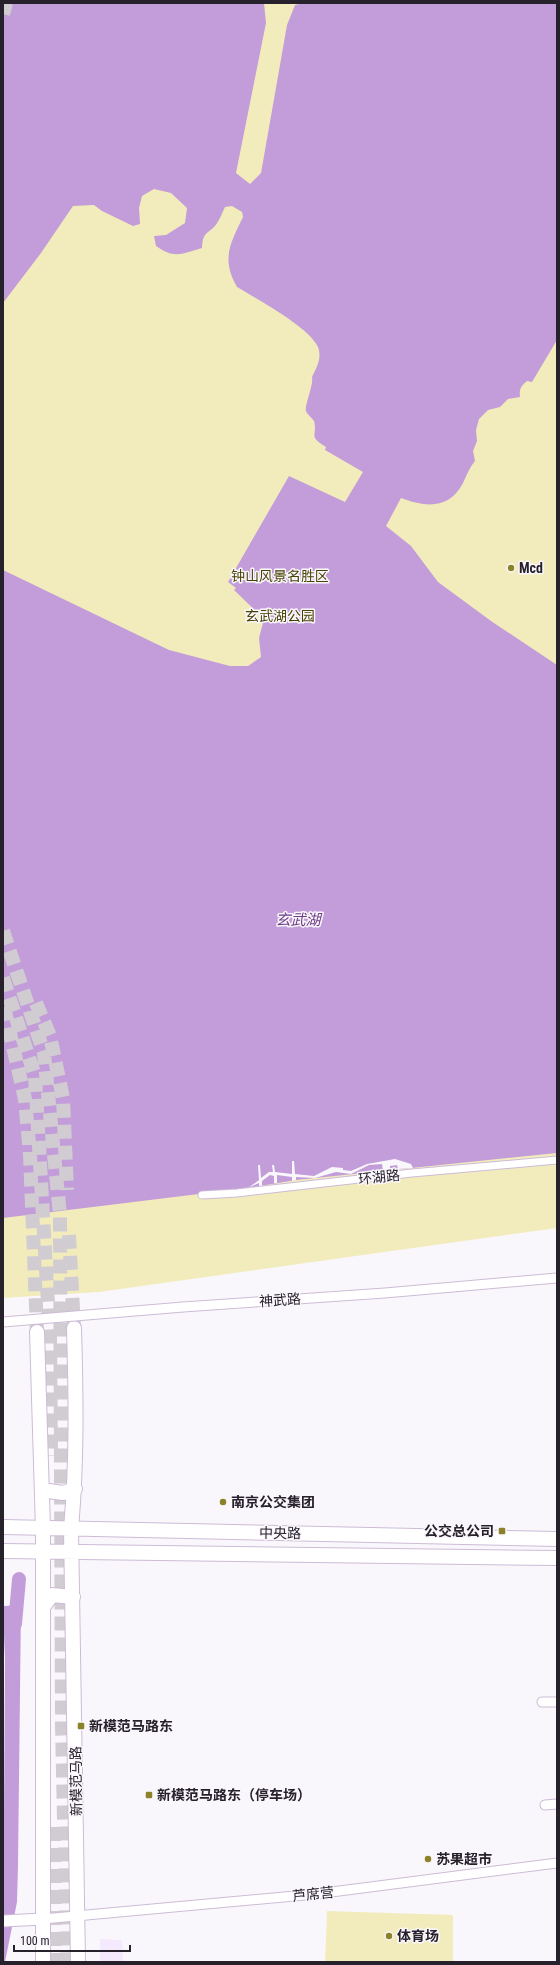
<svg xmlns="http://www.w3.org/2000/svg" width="560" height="1965" font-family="'Roboto Condensed','Noto Sans SC',sans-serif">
	<rect width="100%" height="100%" fill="#faf7fc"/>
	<path fill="#f5e9fd" d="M 100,1939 L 122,1940 L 123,1962 L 100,1962 Z"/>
	<path fill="#f2ecbd" d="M 3,3 L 557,3 L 557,1228 L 99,1292 L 3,1298 Z
		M 327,1911 L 453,1915 L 453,1962 L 325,1962 Z"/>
	<path fill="#c39dd9" d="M 3,3 L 264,3 L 266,23 L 236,173 L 250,184 L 261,173 L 287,25 L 295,5 L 303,3 L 557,3 L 557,340 L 532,382 L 527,381 C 521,386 519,389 520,397 L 508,399 L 500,407 L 488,410 L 479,419 L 476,430 L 477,441 L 473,451 L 475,461 C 469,468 467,475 463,483 C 449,510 425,507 401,498 L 386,526 L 411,546 L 438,582 L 491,621 L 557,665 L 557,1153 L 296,1180 L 248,1188 L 3,1218 L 3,570 L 169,650 L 230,666 L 248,666 L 261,657 L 259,638 L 264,619 L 234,590 L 236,588 L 228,582 L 289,476 L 345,502 L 363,472 L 325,450 L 326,447 C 307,435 318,437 314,421 C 312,418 307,414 306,411 C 304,407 314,384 312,377 C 317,367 322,358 318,347 C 309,327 257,299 237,287 C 221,259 230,244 243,217 L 242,212 L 232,206 L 225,207 C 222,213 219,222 214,227 C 205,235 203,234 202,248 C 182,254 174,259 156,246 L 154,236 L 166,235 L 185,223 L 187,208 L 171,193 L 154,189 L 142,196 L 139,208 L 140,224 L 133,226 L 102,211 L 94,205 L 73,206 L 41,253 L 3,303 Z
		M 21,1605 L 18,1866 L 17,1902 L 5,1962 L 3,1962 L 5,1658 L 3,1612 L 4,1606 Z"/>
	<path fill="#faf7fc" d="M 395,1159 L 411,1164 L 413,1168 L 398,1169 L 397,1165 L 390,1166 L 390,1170 L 383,1171 L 382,1164 L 369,1165 L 351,1174 L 336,1172 L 315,1178 L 296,1177 L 296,1180 L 292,1181 L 292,1177 L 277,1175 L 277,1183 L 274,1183 L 274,1176 L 270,1175 L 262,1181 L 262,1186 L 259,1186 L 259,1183 L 248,1188 L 259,1180 L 258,1165 L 260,1165 L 261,1178 L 269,1172 L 273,1172 L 272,1165 L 274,1165 L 275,1172 L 292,1174 L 292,1161 L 294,1161 L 295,1174 L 314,1176 L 332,1167 L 343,1168 L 343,1170 L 351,1171 L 367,1164 Z"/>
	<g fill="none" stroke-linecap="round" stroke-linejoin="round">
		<path stroke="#c39dd9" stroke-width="14" d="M 15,1624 L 19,1579"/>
		<path stroke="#d0ccd2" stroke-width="14" stroke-dasharray="14 7" stroke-linecap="butt" d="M 3,14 L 6,3
			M 3,931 L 44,1053 L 60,1215 L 62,1724 L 67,1962
			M 3,978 L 35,1076 L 50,1339 L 51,1456
			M 36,1003 L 50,1036 L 63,1098 L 67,1190
			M 4,1007 L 25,1099 L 30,1154 L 37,1332
			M 69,1235 L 74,1328
			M 54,1827 L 55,1962"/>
		<defs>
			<path id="pedestrian" d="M 202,1195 L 237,1193 L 412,1173 L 557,1160"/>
			<path id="minor" d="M 183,1307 L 385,1293 L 557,1278
				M 542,1702 L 557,1702
				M 545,1805 L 557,1804
				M 43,1919 L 316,1894 L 557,1863"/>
			<path id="tertiary" d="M 3,1921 L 43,1919"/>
			<path id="primary" d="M 3,1527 L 557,1539
				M 43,1529 L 43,1962
				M 71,1529 L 78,1962
				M 3,1551 L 557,1558
				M 44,1606 L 52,1595 L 73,1597"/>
			<path id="trunk" d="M 37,1332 L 43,1529
				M 42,1490 L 63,1493 L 75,1489
				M 71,1529 C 77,1462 76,1395 74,1328"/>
		</defs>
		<use href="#pedestrian" stroke="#ccbcd6" stroke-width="9"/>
		<use href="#minor" stroke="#ccbcd6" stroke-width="11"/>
		<use href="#tertiary" stroke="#ccbcd6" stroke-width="13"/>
		<use href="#primary" stroke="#ccbcd6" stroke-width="16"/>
		<use href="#trunk" stroke="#ccbcd6" stroke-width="16"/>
		<use href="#pedestrian" stroke="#fff" stroke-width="7"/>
		<use href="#minor" stroke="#fff" stroke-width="9"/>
		<use href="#tertiary" stroke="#fff" stroke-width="11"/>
		<use href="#primary" stroke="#fff" stroke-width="14"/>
		<use href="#trunk" stroke="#fff" stroke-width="14"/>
		<defs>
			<path id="minor-bridge" d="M 3,1322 L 183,1307"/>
		</defs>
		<use href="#minor-bridge" stroke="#ccbcd6" stroke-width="11" stroke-linecap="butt"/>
		<use href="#minor-bridge" stroke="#fff" stroke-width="9"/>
	</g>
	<g fill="#8d8129" stroke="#faf7fc" stroke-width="1.5">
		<circle cx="511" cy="568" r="4"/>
		<circle cx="223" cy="1502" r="4"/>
		<rect x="498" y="1527" width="8" height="8" rx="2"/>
		<rect x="77" y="1722" width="8" height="8" rx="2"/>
		<rect x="145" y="1791" width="8" height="8" rx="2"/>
		<circle cx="428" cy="1859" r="4"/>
		<circle cx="389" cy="1936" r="4"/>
	</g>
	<g text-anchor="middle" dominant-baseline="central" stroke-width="3" stroke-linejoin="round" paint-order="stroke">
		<g font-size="14" font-weight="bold" fill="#27212b" stroke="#faf7fc" text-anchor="start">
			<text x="519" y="568">Mcd</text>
			<text x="231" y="1502">南京公交集团</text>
			<text x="494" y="1531" text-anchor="end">公交总公司</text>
			<text x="89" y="1726">新模范马路东</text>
			<text x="157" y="1795">新模范马路东（停车场）</text>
			<text x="436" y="1859">苏果超市</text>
			<text x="397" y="1936">体育场</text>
		</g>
		<g font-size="14" fill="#494205" stroke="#faf7fc">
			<text x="280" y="576">钟山风景名胜区</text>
			<text x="280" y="616">玄武湖公园</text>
		</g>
		<g font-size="14" fill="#27212b" stroke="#faf7fc">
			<text transform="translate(379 1177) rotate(-6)">环湖路</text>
			<text transform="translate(280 1300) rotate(-4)">神武路</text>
			<text transform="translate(280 1533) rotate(1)">中央路</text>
			<text transform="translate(76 1781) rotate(-91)">新模范马路</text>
			<text transform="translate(313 1894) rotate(-6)">芦席营</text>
		</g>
		<g font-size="15" font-style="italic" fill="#6c3c85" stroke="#faf7fc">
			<text x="298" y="920">玄武湖</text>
		</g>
	</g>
	<rect width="560" height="1965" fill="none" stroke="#27212b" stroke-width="8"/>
	<path d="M14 1945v6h116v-6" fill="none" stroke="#27212b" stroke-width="2"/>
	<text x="20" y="1945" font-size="12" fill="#27212b" stroke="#faf7fc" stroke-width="3" paint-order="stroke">100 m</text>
</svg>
